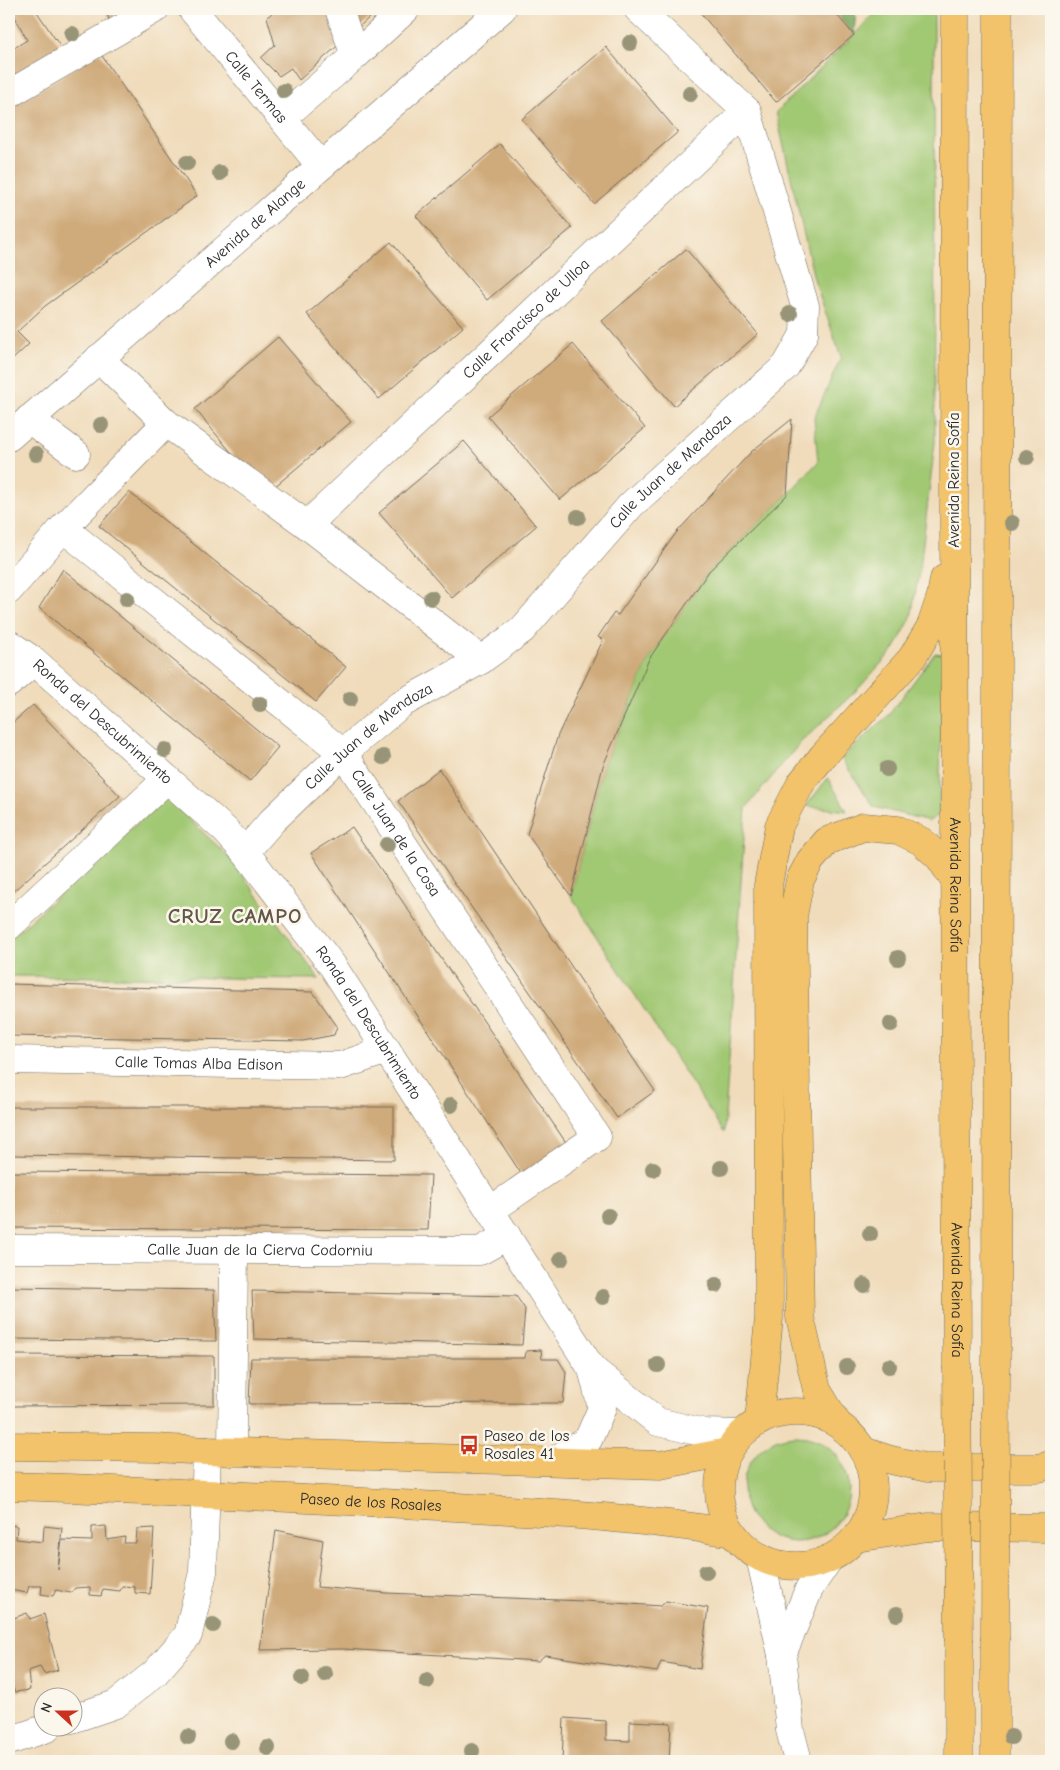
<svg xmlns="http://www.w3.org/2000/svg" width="1060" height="1770" font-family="'Comic Neue',sans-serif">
	<rect width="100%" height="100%" fill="#fbf7ec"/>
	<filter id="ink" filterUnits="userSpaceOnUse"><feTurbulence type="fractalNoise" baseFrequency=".02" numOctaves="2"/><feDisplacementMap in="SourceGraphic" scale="10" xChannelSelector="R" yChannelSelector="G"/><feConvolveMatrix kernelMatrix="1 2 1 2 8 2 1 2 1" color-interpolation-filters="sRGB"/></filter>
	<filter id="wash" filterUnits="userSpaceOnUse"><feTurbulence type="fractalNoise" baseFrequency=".0096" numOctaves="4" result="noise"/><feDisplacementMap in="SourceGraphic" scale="20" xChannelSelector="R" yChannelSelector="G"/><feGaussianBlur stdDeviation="1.12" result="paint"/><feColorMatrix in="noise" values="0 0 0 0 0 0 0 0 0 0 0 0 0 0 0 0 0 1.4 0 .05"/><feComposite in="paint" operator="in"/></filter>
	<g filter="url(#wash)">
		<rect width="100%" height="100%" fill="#f0dcbb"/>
		<path fill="#a1c873" stroke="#667a4f" d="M 878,9 L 934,9 L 935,442 L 921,560 L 911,618 L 895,648 L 858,689 L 800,743 L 746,808 L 724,1133 L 571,896 L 603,766 L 649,659 L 709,571 L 787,495 L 818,462 L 814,418 L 841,357 L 814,279 L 776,112 L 854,35 Z
			M 935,653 L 943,654 L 939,815 L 929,821 L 874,807 L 841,758 L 888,716 Z
			M 828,778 L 847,811 L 806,806 Z
			M 166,797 L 230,858 L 319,979 L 9,976 L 9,940 Z
			M743 1489a53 53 0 1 1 106 0a53 53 0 1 1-106 0Z"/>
		<path fill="#80ac65" stroke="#566c48" d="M 834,9 L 856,9 L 854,35 Z"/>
		<g id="blocks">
			<path fill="#cfaa7a" d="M 9,9 L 35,9 L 64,52 L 16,77 L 9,62 L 9,51 L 27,40 L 14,15 L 9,18 Z
				M 105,9 L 137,9 L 111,24 Z
				M 277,9 L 379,9 L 299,80 L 291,68 L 279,76 L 261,58 L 275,45 L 267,17 Z
				M 697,9 L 832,9 L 854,35 L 776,102 Z
				M 606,47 L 678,132 L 594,204 L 522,119 Z
				M 100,53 L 197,196 L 45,306 L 17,332 L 29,344 L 9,363 L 9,108 Z
				M 500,144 L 572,228 L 487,300 L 416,216 Z
				M 391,242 L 463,327 L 379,399 L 307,314 Z
				M 686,249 L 758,334 L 674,406 L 602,321 Z
				M 278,337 L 351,422 L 266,494 L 195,409 Z
				M 573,344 L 645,428 L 560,500 L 488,416 Z
				M 792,419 L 787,495 L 709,571 L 649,659 L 603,766 L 571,896 L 527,834 L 558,735 L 603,640 L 598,637 L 614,613 L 618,615 L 676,533 L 752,451 Z
				M 464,441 L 536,526 L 452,598 L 379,513 Z
				M 129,492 L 346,667 L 316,702 L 99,526 Z
				M 63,569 L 278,747 L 250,781 L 39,608 Z
				M 33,705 L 120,796 L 9,895 L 9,726 Z
				M 439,769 L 655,1091 L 617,1118 L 398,801 Z
				M 352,827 L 569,1147 L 524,1178 L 311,853 Z
				M 9,984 L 313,992 L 337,1026 L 334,1035 L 303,1041 L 9,1036 Z
				M 9,1107 L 394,1107 L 394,1160 L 9,1155 Z
				M 9,1172 L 431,1175 L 428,1230 L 9,1228 Z
				M 9,1287 L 214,1290 L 216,1341 L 9,1339 Z
				M 252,1291 L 516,1296 L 525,1309 L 522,1345 L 254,1339 Z
				M 541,1350 L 542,1359 L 558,1359 L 566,1372 L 563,1403 L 249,1404 L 251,1358 L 525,1358 L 526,1351 Z
				M 9,1355 L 214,1356 L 214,1405 L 9,1406 Z
				M 9,1525 L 17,1526 L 16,1539 L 43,1542 L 44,1526 L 62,1528 L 58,1570 L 62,1540 L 92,1541 L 92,1527 L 106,1526 L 107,1540 L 125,1537 L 124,1543 L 136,1543 L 137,1529 L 154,1528 L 150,1594 L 135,1593 L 135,1587 L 122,1586 L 120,1591 L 103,1589 L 101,1596 L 90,1595 L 90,1587 L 75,1588 L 71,1593 L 56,1590 L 53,1596 L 41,1594 L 42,1586 L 29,1586 L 27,1593 L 9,1590 Z
				M 276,1530 L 323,1540 L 317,1587 L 386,1593 L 584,1601 L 661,1606 L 666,1601 L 708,1608 L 700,1669 L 661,1662 L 657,1672 L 545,1655 L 538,1661 L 343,1649 L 260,1650 Z
				M 12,1613 L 14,1618 L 27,1613 L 30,1619 L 44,1614 L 58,1670 L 44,1674 L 40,1667 L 28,1671 L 30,1690 L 15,1692 L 9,1680 L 9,1614 Z
				M 564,1718 L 606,1721 L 606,1740 L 630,1741 L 630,1721 L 671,1723 L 669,1761 L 562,1761 Z"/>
		</g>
	</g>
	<g filter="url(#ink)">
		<use href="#blocks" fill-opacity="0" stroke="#70695d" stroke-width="1"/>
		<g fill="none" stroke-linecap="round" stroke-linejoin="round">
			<defs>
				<g id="minor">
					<path id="s1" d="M 192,9 L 321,166"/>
					<path d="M 339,9 L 355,56"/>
					<path d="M 9,94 L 155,9"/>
					<path d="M 282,118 L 355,56 L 406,9"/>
					<path d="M 99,358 L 166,423 L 307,525 L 481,660"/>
					<path d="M 29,419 L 76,454"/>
					<path id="s2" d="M 9,437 L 502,9"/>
					<path id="s3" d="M 307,525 L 747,111"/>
					<path id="s4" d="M 63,528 L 343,753 L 597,1137 L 491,1210"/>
					<path d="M 9,590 L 63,528 L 166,423"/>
					<path id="s5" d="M 9,644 L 34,661 L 225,830 L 245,852 L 332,965 L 592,1369 L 602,1408 L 588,1440 L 554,1461"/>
					<path d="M 9,683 L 34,661"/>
					<path id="s6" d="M 245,852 L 272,821 L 343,753 L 401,704 L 481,660 L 522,630 L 631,505 L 786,366 L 804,334 L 805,306 L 747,111 L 638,9"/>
					<path d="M 9,926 L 167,779"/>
					<path id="s7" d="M 9,1060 L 340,1066 L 387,1050"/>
					<path id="s8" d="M 9,1249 L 480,1251 L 507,1236"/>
					<path d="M 592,1369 L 658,1422 L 705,1433 L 742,1434"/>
					<path d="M 232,1452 L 234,1250"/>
					<path d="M 760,1557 L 782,1655 L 790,1730 L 798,1761"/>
					<path d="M 782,1655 L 809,1589 L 829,1559"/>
					<path d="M 72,1719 L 116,1704 L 155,1673 L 188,1635 L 203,1572 L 207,1451"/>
					<path d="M 9,1741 L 47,1728"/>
				</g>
				<g id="major">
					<circle cx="796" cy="1489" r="77"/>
					<path d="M 9,1446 L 155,1448 L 207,1451 L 660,1465 L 728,1452"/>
					<path d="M 863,1451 L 891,1460 L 928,1468 L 1038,1468 L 1051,1465"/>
					<path id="s9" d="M 9,1486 C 140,1490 271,1497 401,1504 C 512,1510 623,1515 733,1533"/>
					<path d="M 856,1538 L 928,1527 L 1051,1528"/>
				</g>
				<g id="highway">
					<path id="s10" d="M 955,9 L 954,521 L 957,1367"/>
					<path d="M 996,1371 L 998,9"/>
					<path d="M 759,1421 L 769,1318 L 768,885 L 779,826 L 801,783 L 823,756 L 912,658 L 931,626 L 941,596 L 944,579"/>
					<path d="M 837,1423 L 817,1390 L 800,1317 L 793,916 L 800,880 L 810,861 L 827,841 L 863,827 L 898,830 L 921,841 L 939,857 L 955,881"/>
					<path d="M 959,1761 L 959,1641"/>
					<path d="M 995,1761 L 995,1640"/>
				</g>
			</defs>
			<use href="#minor" stroke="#70695d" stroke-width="29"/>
			<use href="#major" stroke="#70695d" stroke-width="29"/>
			<use href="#highway" stroke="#70695d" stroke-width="29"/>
			<use href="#minor" stroke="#fff" stroke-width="28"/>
			<use href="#major" stroke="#f2c36a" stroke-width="28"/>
			<use href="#highway" stroke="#f2c36a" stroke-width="28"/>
			<defs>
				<path id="highway-bridge" d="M 957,1367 L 959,1641
					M 995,1640 L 996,1371"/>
			</defs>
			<use href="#highway-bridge" stroke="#70695d" stroke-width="29" stroke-linecap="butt"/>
			<use href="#highway-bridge" stroke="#f2c36a" stroke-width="28"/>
		</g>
		<g fill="#979478">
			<circle cx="72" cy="34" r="8"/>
			<circle cx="630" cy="43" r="8"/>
			<circle cx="284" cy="91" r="8"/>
			<circle cx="690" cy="94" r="8"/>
			<circle cx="187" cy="163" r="8"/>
			<circle cx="220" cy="173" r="8"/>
			<circle cx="790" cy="314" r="8"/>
			<circle cx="101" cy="425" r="8"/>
			<circle cx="36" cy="454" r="8"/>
			<circle cx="1027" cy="457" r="8"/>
			<circle cx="578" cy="517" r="8"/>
			<circle cx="1012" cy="523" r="8"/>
			<circle cx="431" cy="598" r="8"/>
			<circle cx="127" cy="599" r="8"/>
			<circle cx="350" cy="699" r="8"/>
			<circle cx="260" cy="704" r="8"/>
			<circle cx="165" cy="750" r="8"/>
			<circle cx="383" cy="757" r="8"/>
			<circle cx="887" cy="769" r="8"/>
			<circle cx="387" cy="845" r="8"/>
			<circle cx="898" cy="958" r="8"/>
			<circle cx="891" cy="1024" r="8"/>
			<circle cx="451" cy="1105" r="8"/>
			<circle cx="721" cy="1168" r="8"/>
			<circle cx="653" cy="1169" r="8"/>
			<circle cx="608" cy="1216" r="8"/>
			<circle cx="870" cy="1234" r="8"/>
			<circle cx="561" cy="1259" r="8"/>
			<circle cx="716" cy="1285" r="8"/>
			<circle cx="864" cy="1285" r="8"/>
			<circle cx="603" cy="1297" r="8"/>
			<circle cx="658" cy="1365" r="8"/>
			<circle cx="889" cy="1366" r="8"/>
			<circle cx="847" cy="1367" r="8"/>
			<circle cx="706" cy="1572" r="8"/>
			<circle cx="897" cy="1614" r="8"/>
			<circle cx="213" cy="1625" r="8"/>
			<circle cx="325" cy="1674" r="8"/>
			<circle cx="302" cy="1678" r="8"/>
			<circle cx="427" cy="1681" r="8"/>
			<circle cx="188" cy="1737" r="8"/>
			<circle cx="1011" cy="1737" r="8"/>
			<circle cx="231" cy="1741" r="8"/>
			<circle cx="268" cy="1748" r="8"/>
			<circle cx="472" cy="1751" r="8"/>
		</g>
	</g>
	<defs>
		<symbol id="bus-bare" viewBox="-9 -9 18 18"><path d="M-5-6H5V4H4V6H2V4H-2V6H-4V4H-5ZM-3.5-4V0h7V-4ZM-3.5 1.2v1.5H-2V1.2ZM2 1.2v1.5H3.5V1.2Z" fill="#c8321e" stroke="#fbf7ec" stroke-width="2.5" paint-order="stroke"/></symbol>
	</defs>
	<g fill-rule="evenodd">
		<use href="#bus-bare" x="455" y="1431" width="28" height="28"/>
	</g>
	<g text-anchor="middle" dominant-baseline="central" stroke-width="5" stroke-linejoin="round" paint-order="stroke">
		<g font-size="16" fill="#2b2b2b" stroke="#fbf7ec">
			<text stroke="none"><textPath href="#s1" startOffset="101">Calle Termas</textPath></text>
			<text stroke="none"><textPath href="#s2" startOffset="326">Avenida de Alange</textPath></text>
			<text stroke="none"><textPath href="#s3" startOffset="301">Calle Francisco de Ulloa</textPath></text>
			<text stroke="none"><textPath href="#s6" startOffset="575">Calle Juan de Mendoza</textPath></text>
			<text transform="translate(954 480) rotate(-90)">Avenida Reina Sofía</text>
			<text stroke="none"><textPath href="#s5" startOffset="122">Ronda del Descubrimiento</textPath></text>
			<text stroke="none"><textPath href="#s6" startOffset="170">Calle Juan de Mendoza</textPath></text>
			<text stroke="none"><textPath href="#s4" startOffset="455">Calle Juan de la Cosa</textPath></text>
			<text stroke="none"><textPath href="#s10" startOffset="876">Avenida Reina Sofía</textPath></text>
			<text stroke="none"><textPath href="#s5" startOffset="526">Ronda del Descubrimiento</textPath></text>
			<text stroke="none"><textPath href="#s7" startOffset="190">Calle Tomas Alba Edison</textPath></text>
			<text stroke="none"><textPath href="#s8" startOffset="251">Calle Juan de la Cierva Codorniu</textPath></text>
			<text stroke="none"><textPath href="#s10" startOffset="1281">Avenida Reina Sofía</textPath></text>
			<text stroke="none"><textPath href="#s9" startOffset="362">Paseo de los Rosales</textPath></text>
		</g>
		<g font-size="16" fill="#2b2b2b" stroke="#fbf7ec" text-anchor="start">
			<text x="484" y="1436">Paseo de los<tspan x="484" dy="18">Rosales 41</tspan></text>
		</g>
		<g font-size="21" font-weight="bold" letter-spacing="1" fill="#645747" stroke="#fbf7ec">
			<text x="235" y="916">CRUZ CAMPO</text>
		</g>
	</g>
	<rect width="1060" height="1770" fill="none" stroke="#fbf7ec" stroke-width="30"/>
	<g transform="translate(58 1712) rotate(291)"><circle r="24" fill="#fbf7ec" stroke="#a8a59f"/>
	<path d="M0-4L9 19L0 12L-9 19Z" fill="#c8321e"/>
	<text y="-8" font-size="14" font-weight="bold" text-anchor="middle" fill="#2b2b2b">N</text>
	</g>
</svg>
